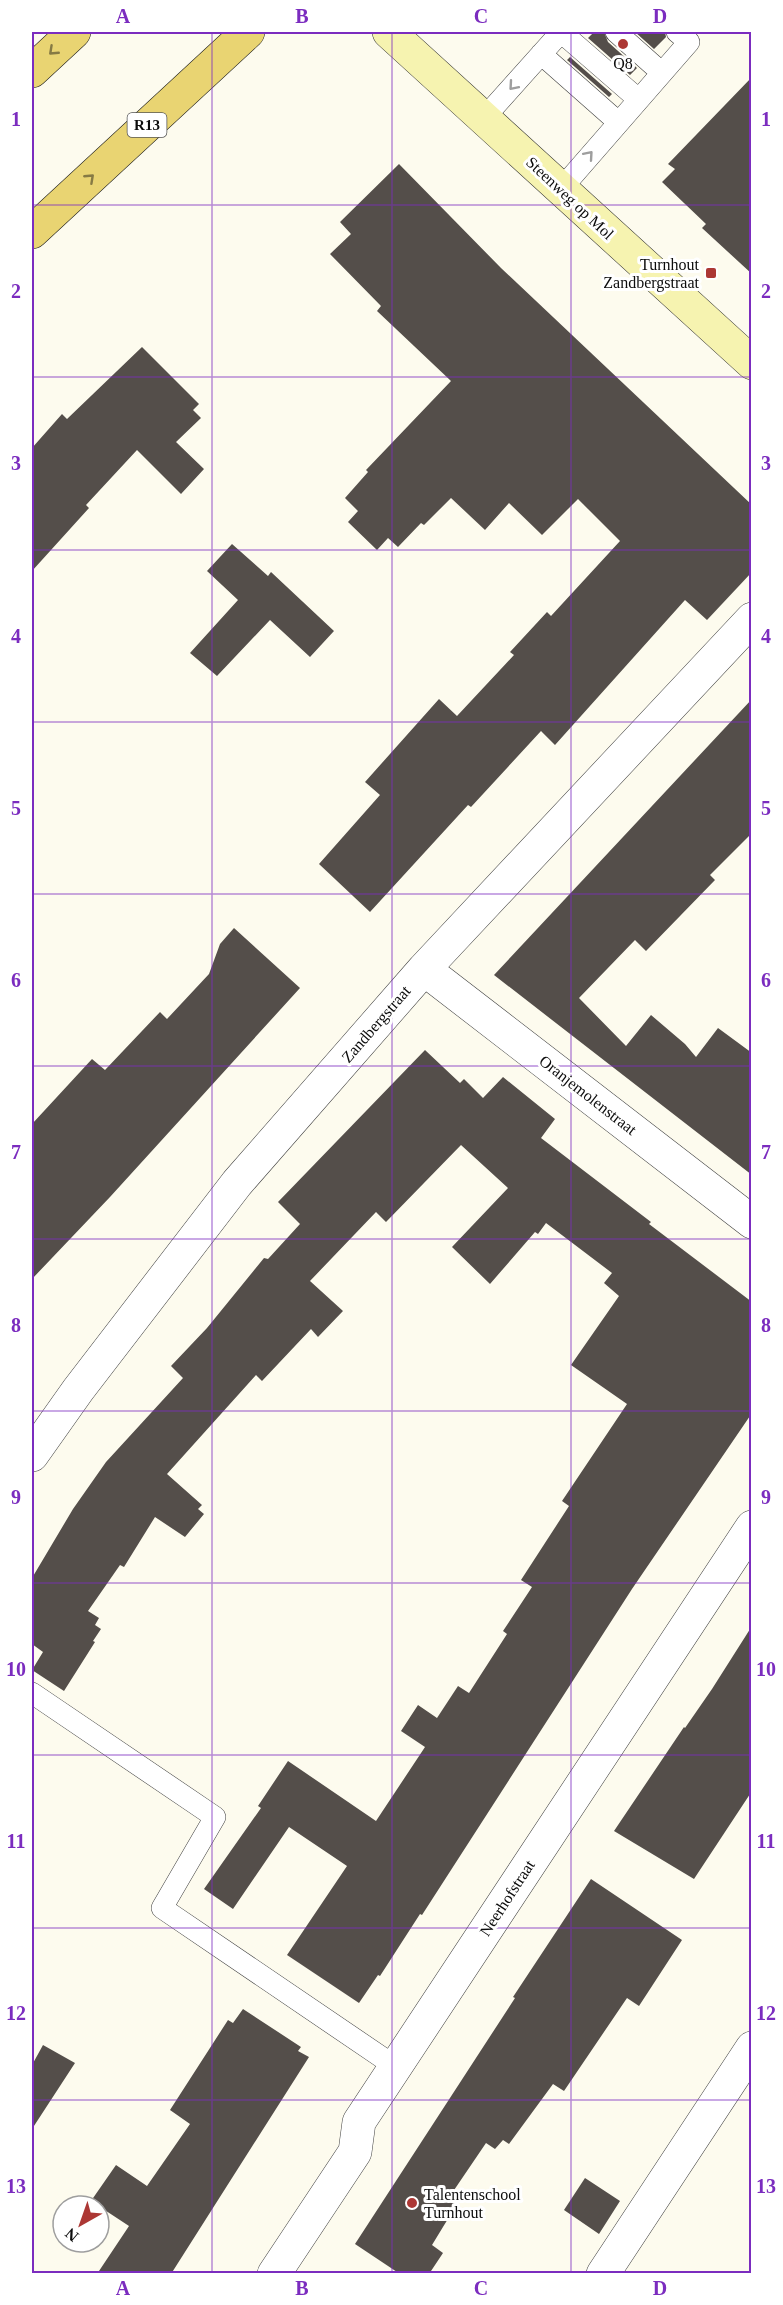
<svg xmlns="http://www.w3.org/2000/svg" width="783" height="2305" font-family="Georgia,serif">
	<rect width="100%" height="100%" fill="#fdfbee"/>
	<path fill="#544e4a" d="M 594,32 L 604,32 L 608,42 L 637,68 L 630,75 L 588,38 Z
		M 635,32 L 665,32 L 666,37 L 654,49 Z
		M 570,57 L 612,94 L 609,97 L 567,60 Z
		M 752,77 L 752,274 L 702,228 L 706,224 L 662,182 L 675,169 L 668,164 Z
		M 399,164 L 501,268 L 752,505 L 752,572 L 707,620 L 685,600 L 555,745 L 541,731 L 471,807 L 468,805 L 370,912 L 319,864 L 380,795 L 365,782 L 439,699 L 457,716 L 514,655 L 510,652 L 547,612 L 551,616 L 620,541 L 578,499 L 542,535 L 509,503 L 485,530 L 451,498 L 424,525 L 421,523 L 398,547 L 388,538 L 377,550 L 348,522 L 358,511 L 345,498 L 368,472 L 366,470 L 451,381 L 377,311 L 381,306 L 330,254 L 351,234 L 340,222 Z
		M 142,347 L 199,404 L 193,410 L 201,418 L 176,442 L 204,469 L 181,494 L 137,450 L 86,505 L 89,508 L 32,571 L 32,448 L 62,414 L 67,419 Z
		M 232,544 L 268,576 L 271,572 L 334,631 L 310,657 L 270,620 L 217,676 L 190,653 L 238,600 L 207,571 Z
		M 752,699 L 752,833 L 710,875 L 715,880 L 646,951 L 635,940 L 579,998 L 626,1046 L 651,1015 L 685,1044 L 696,1057 L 718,1028 L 752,1053 L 752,1175 L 494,975 Z
		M 234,928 L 300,988 L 110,1197 L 32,1279 L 32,1124 L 92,1059 L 105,1070 L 160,1012 L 167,1019 L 209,974 L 220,944 Z
		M 425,1050 L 460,1083 L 464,1079 L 483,1098 L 503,1077 L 555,1119 L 541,1138 L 651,1222 L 649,1224 L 752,1302 L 752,1413 L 632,1589 L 422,1915 L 420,1914 L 380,1976 L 378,1975 L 359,2003 L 287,1955 L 347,1866 L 289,1827 L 233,1909 L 204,1889 L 261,1808 L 258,1806 L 288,1761 L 376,1821 L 425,1747 L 401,1731 L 418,1705 L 437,1718 L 458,1686 L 469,1693 L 507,1634 L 503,1631 L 532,1587 L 521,1580 L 569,1506 L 562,1501 L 627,1404 L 571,1365 L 619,1296 L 604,1283 L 612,1273 L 546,1223 L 538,1234 L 535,1232 L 490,1284 L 452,1247 L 508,1188 L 461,1145 L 386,1222 L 376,1212 L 310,1281 L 343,1311 L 318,1337 L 311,1329 L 262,1381 L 256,1375 L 167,1474 L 202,1505 L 198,1509 L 204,1514 L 185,1537 L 155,1517 L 124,1567 L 120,1565 L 88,1611 L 99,1618 L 95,1625 L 101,1629 L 93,1641 L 95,1642 L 64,1691 L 32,1670 L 43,1652 L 32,1644 L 32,1578 L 73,1509 L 106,1462 L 183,1378 L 171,1366 L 207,1328 L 264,1258 L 268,1259 L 300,1224 L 278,1202 Z
		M 752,1626 L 752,1791 L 694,1879 L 614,1831 L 684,1727 L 685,1728 L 712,1689 Z
		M 591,1879 L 682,1940 L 639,2006 L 627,1998 L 564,2091 L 553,2084 L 509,2144 L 503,2140 L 495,2149 L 486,2143 L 448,2199 L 457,2204 L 432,2245 L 443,2253 L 429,2274 L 400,2274 L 355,2244 L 515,1998 L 513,1997 Z
		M 243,2009 L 301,2047 L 298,2051 L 309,2057 L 171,2274 L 97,2274 L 129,2226 L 91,2201 L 116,2165 L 147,2186 L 190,2124 L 170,2110 L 228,2020 L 233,2023 Z
		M 43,2045 L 75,2063 L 32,2129 L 32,2065 Z
		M 585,2178 L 620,2201 L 599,2234 L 564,2210 Z"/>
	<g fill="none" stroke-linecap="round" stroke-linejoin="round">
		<defs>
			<path id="lane" d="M 561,32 L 638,99
				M 616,32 L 662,73
				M 541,54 L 618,122
				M 484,118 L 561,32
				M 561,189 L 689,42 L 677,32
				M 32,1693 L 215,1817 L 162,1908 L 396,2067"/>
			<path id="street" d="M 424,969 L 752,1222
				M 32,1455 L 78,1390 L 237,1183 L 424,969 L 752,619
				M 274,2274 L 355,2152 L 359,2122 L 752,1527
				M 603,2274 L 752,2048"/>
			<path id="secondary" d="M 389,32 L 752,363"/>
			<path id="primary" d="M 32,71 L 74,32
				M 32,232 L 248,32"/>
		</defs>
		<use href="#lane" stroke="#3f3f3f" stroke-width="22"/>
		<use href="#street" stroke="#3f3f3f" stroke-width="34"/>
		<use href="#secondary" stroke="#2e2e2e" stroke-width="34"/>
		<use href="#primary" stroke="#1d1d1d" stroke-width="34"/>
		<use href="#lane" stroke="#fff" stroke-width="21"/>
		<use href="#street" stroke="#fff" stroke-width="33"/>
		<use href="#secondary" stroke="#f6f3b0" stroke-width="33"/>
		<use href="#primary" stroke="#e9d472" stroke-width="33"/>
	</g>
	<defs><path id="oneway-chevron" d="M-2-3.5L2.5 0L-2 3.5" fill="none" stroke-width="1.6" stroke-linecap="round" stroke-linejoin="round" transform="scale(1.5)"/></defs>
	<g stroke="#867a44">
		<use href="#oneway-chevron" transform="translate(53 51) rotate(137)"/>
		<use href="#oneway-chevron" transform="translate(90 178) rotate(-43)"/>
	</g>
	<g stroke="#9e9e9e">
		<use href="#oneway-chevron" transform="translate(513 86) rotate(131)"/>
		<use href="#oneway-chevron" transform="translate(589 155) rotate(-49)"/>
	</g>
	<path fill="none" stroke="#7b2cbf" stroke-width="1.5" stroke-opacity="0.55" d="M 212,32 L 212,2274M 392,32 L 392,2274M 571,32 L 571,2274M 32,205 L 752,205M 32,377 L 752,377M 32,550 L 752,550M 32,722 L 752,722M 32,894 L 752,894M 32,1066 L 752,1066M 32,1239 L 752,1239M 32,1411 L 752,1411M 32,1583 L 752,1583M 32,1755 L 752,1755M 32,1928 L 752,1928M 32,2100 L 752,2100"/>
	<g fill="#ac3734" stroke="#fff" stroke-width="2">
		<circle cx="623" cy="44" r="6"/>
		<rect x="705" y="267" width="12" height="12" rx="3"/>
		<circle cx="412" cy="2203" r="6"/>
	</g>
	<g text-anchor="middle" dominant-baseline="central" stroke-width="6" stroke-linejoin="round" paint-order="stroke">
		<rect fill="#fff" stroke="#555" stroke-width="1.5" x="127.5" y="113" width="39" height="24" rx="4.5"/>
		<g font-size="15" font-weight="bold" fill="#0c0c0c">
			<text x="147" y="125">R13</text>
		</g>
		<g font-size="16" fill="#0c0c0c" stroke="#fff">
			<text x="623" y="63">Q8</text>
			<text x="699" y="264" text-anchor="end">Turnhout<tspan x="699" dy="18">Zandbergstraat</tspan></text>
			<text x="424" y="2194" text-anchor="start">Talentenschool<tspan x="424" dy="18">Turnhout</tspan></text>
		</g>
		<g font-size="16" fill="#0c0c0c" stroke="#fff">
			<text transform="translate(570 198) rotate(43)">Steenweg op Mol</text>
			<text transform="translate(376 1024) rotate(-49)">Zandbergstraat</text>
			<text transform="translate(588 1095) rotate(38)">Oranjemolenstraat</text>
			<text transform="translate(507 1898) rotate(-57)">Neerhofstraat</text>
		</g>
	</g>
	<rect width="783" height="2305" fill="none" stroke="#ffffff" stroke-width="66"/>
	<g transform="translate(81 2224) rotate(220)"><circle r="28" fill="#ffffff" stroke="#9e9e9e" stroke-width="1.5"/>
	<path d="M0-4.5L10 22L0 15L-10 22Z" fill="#ac3734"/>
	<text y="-9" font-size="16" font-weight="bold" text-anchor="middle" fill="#0c0c0c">N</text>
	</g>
	<rect x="33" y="33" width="717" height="2239" fill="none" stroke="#7b2cbf" stroke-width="2"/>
	<g font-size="20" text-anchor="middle" font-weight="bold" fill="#7b2cbf">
		<text x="123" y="23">A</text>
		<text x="302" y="23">B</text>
		<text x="481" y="23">C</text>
		<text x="660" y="23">D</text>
		<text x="16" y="126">1</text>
		<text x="766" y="126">1</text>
		<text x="16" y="298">2</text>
		<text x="766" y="298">2</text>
		<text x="16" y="470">3</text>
		<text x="766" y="470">3</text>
		<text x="16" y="643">4</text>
		<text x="766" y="643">4</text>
		<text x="16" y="815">5</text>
		<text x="766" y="815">5</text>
		<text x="16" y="987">6</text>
		<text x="766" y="987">6</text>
		<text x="16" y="1159">7</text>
		<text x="766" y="1159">7</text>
		<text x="16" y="1332">8</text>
		<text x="766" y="1332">8</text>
		<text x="16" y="1504">9</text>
		<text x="766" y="1504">9</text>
		<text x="16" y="1676">10</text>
		<text x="766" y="1676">10</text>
		<text x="16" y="1848">11</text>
		<text x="766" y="1848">11</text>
		<text x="16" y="2020">12</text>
		<text x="766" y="2020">12</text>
		<text x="16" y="2193">13</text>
		<text x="766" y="2193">13</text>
		<text x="123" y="2295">A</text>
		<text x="302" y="2295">B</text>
		<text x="481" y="2295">C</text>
		<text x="660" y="2295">D</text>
	</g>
</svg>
